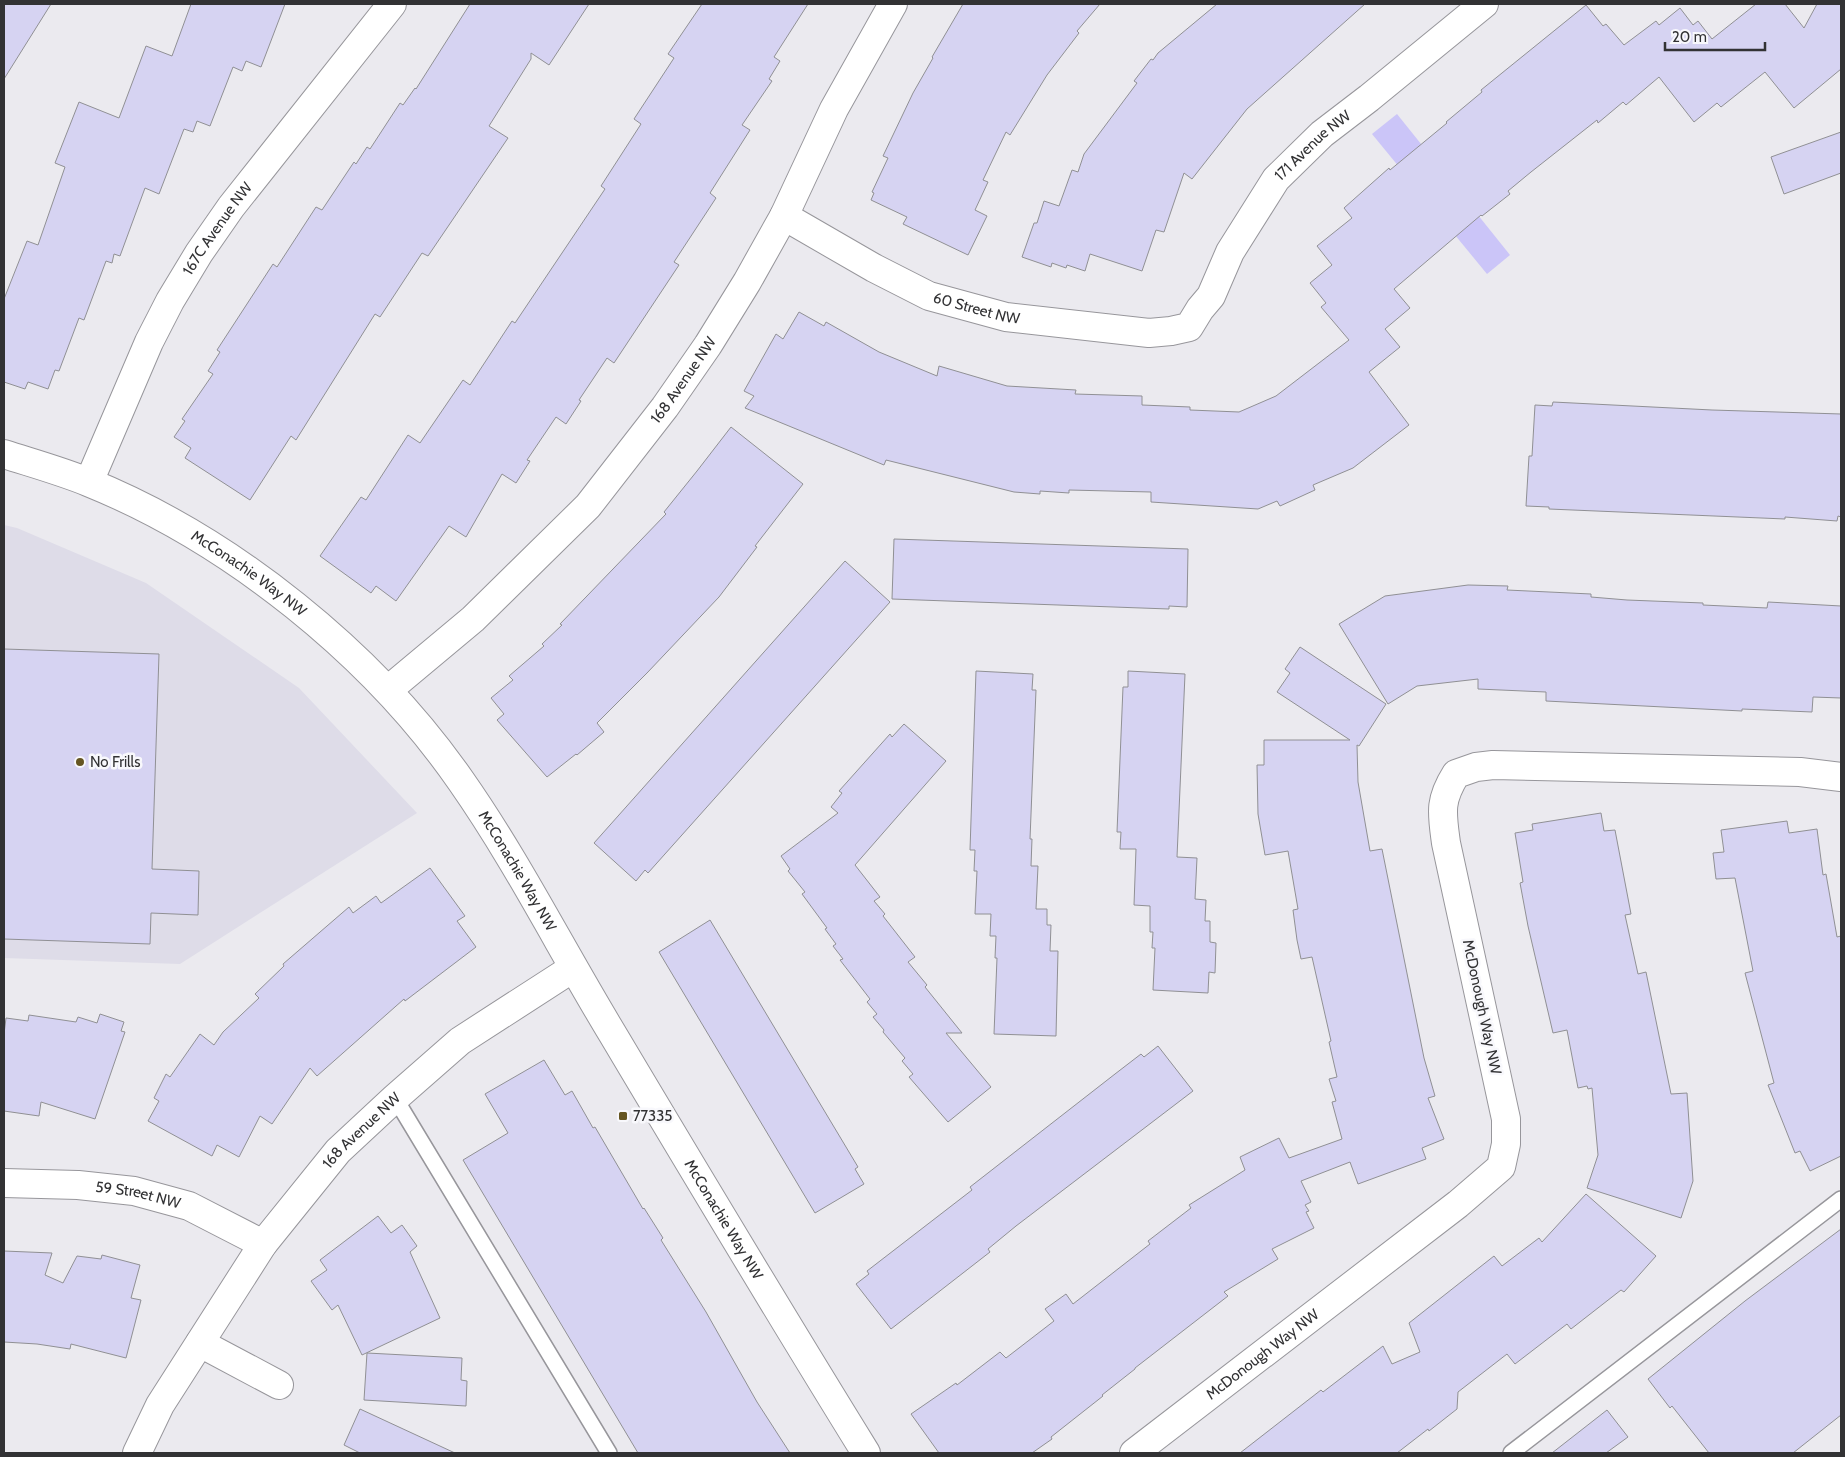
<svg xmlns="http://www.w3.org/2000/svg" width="1845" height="1457" font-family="Cabin,sans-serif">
	<rect width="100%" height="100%" fill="#ebeaef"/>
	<path fill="#dedce8" d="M 4,525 L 17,528 L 146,583 L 299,688 L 417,813 L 180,964 L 4,958 Z"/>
	<path fill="#cbc5f8" d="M 1397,114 L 1510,255 L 1487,274 L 1372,134 Z"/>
	<path fill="#d6d3f2" stroke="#909094" d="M 4,4 L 51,4 L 4,79 Z
		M 191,4 L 285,4 L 261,67 L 246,61 L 242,71 L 233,67 L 210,126 L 197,121 L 193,132 L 184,129 L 159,194 L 145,188 L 120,256 L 114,254 L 112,263 L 106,261 L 84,320 L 79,318 L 59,371 L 55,370 L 48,389 L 28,382 L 25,389 L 4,382 L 4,299 L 27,241 L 38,245 L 65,167 L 55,163 L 79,102 L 119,118 L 146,46 L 172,56 Z
		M 470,4 L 589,4 L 549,65 L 531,53 L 531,59 L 489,126 L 508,138 L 428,256 L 422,253 L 380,317 L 375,314 L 296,440 L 291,436 L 250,500 L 185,458 L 191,448 L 174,437 L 185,421 L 182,419 L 213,374 L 208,371 L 220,352 L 217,350 L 273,264 L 277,267 L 316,207 L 322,210 L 354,162 L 356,164 L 367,147 L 370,149 L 400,103 L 403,105 L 415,88 L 416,89 Z
		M 702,4 L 808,4 L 774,57 L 780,61 L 769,79 L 772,81 L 742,125 L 750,130 L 710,193 L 716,198 L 674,262 L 679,265 L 614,363 L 607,358 L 579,400 L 581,401 L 566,424 L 556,417 L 527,460 L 530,461 L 516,483 L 502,474 L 466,537 L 449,526 L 396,601 L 376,586 L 371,593 L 320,556 L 361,497 L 366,500 L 408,435 L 420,443 L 463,380 L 470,385 L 512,321 L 515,323 L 605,189 L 601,186 L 641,124 L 634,119 L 674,58 L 668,54 Z
		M 963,4 L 1100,4 L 1077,31 L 1079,33 L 1047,75 L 1010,135 L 1006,132 L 983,180 L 988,182 L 975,210 L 987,216 L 968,255 L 903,224 L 907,217 L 871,200 L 874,193 L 872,192 L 888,158 L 883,156 L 913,93 L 933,58 L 932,57 Z
		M 1217,4 L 1365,4 L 1247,109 L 1192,179 L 1184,173 L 1164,232 L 1156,230 L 1142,271 L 1090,254 L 1085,271 L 1067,265 L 1066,268 L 1052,263 L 1051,267 L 1022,257 L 1034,223 L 1037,223 L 1044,201 L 1059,206 L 1072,170 L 1078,172 L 1084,154 L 1137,83 L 1134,81 L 1151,59 L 1153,60 L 1158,53 Z
		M 1756,4 L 1785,4 L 1804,28 L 1817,4 L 1841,4 L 1841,69 L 1794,108 L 1765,72 L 1721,107 L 1717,103 L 1694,122 L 1659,77 L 1626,105 L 1623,102 L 1598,123 L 1597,120 L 1531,172 L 1508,191 L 1510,194 L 1482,216 L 1481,215 L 1394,289 L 1410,308 L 1385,329 L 1400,347 L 1369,372 L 1409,425 L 1353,468 L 1313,485 L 1315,490 L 1280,506 L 1277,501 L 1258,509 L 1151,502 L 1151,492 L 1069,490 L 1069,493 L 1040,491 L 1040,494 L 1014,492 L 886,460 L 884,465 L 745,408 L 754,396 L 744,391 L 776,334 L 783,339 L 799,312 L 824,326 L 826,322 L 879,352 L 937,376 L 939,366 L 1007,386 L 1076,390 L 1075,394 L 1142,396 L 1142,405 L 1190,407 L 1190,410 L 1239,412 L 1276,396 L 1349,340 L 1321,307 L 1326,303 L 1310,283 L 1332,265 L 1317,246 L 1352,218 L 1344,208 L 1389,168 L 1390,170 L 1447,123 L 1446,122 L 1482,92 L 1481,90 L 1586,5 L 1603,26 L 1606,24 L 1624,45 L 1656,21 L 1659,25 L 1680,8 L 1693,25 L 1698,21 L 1712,39 Z
		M 1841,132 L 1841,173 L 1784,194 L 1771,157 Z
		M 1553,402 L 1712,410 L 1841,414 L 1841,517 L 1838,516 L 1837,521 L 1785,517 L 1785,519 L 1549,509 L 1549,507 L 1526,506 L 1529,456 L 1532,456 L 1535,405 L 1552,406 Z
		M 731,427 L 803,484 L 755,546 L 757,547 L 719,597 L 647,673 L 597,723 L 604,732 L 577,755 L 576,754 L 547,777 L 497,720 L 504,714 L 491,698 L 513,680 L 509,676 L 544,646 L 542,644 L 562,625 L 560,624 L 666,514 L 664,512 L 697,471 Z
		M 894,539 L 1188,549 L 1187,607 L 1169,606 L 1169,609 L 892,599 Z
		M 845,561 L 890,602 L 648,873 L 645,870 L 636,881 L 594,843 Z
		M 1468,585 L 1508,586 L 1507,590 L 1591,594 L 1591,597 L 1627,600 L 1703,603 L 1703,605 L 1767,608 L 1768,602 L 1841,606 L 1841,698 L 1813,697 L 1812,712 L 1742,709 L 1742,711 L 1546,701 L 1546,692 L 1478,689 L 1478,679 L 1417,686 L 1388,704 L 1339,624 L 1385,596 Z
		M 1300,647 L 1386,704 L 1359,746 L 1357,745 L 1358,782 L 1370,851 L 1382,849 L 1424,1058 L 1435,1096 L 1428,1098 L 1444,1139 L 1422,1148 L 1426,1159 L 1358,1184 L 1350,1162 L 1301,1181 L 1311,1202 L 1305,1205 L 1309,1211 L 1306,1212 L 1314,1228 L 1272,1249 L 1278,1259 L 1224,1292 L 1228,1296 L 1135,1368 L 1135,1369 L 1102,1395 L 1103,1396 L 1051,1437 L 1052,1439 L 1032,1453 L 939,1453 L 911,1414 L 956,1383 L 957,1385 L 1000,1352 L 1006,1358 L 1054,1321 L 1045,1309 L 1066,1294 L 1073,1304 L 1150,1244 L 1148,1241 L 1191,1208 L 1189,1205 L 1245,1170 L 1240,1157 L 1279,1138 L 1289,1158 L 1342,1139 L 1332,1102 L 1336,1101 L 1329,1079 L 1337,1077 L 1329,1042 L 1331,1041 L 1312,957 L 1301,959 L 1297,940 L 1293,910 L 1298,909 L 1288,851 L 1265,855 L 1258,814 L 1257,765 L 1264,765 L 1264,740 L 1350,740 L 1277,692 L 1290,673 L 1285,669 Z
		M 4,649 L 159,654 L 152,869 L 199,871 L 198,915 L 151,913 L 150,944 L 4,939 Z
		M 976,671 L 1033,674 L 1032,690 L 1036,690 L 1030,839 L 1032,839 L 1031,866 L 1038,866 L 1036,909 L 1047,909 L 1047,925 L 1051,925 L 1050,951 L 1058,951 L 1056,1036 L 994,1034 L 997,958 L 995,958 L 996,936 L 990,936 L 991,914 L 975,914 L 977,871 L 974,871 L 975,850 L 970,850 Z
		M 1128,671 L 1185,674 L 1177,857 L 1197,858 L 1195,899 L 1206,900 L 1205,921 L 1210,921 L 1210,942 L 1216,943 L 1215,973 L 1209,972 L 1208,993 L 1153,990 L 1155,948 L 1152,948 L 1153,932 L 1150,932 L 1150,906 L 1134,905 L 1136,849 L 1120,849 L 1121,832 L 1117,832 L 1123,687 L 1128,687 Z
		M 904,724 L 946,761 L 855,865 L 880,897 L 874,901 L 885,914 L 883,916 L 915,957 L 908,962 L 927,985 L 925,987 L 962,1033 L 946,1033 L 991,1087 L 948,1122 L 909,1077 L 913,1074 L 902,1061 L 905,1058 L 883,1032 L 884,1030 L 873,1017 L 877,1014 L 867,1002 L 870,999 L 840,960 L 843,959 L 833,946 L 836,944 L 825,929 L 827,928 L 802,894 L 805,892 L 788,871 L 790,869 L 781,856 L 838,813 L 831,807 L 842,793 L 839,791 L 890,734 L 892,737 Z
		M 1601,813 L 1604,831 L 1615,830 L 1631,914 L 1625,915 L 1638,974 L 1646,972 L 1671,1094 L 1687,1093 L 1693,1181 L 1681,1218 L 1587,1188 L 1598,1155 L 1592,1088 L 1588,1089 L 1587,1086 L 1578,1088 L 1567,1030 L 1553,1033 L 1528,926 L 1520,883 L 1523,882 L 1515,833 L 1533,830 L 1532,824 Z
		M 1787,821 L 1789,833 L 1817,829 L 1823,875 L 1826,874 L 1837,937 L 1841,936 L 1841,1156 L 1810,1171 L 1800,1151 L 1795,1153 L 1768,1085 L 1774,1083 L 1745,973 L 1753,971 L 1735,878 L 1716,879 L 1713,853 L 1724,852 L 1721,830 Z
		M 430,868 L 465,916 L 457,921 L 476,947 L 405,1001 L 404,999 L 317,1076 L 310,1068 L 272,1124 L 260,1116 L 239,1157 L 217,1145 L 212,1156 L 148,1121 L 159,1101 L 154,1098 L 166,1074 L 170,1077 L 200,1034 L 214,1045 L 223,1032 L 259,998 L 255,994 L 284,966 L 283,964 L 349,907 L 353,913 L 376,896 L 381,903 Z
		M 710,920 L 858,1167 L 855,1169 L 864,1184 L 815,1213 L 659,952 Z
		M 100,1014 L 124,1022 L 121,1031 L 125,1032 L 95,1119 L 41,1102 L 39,1116 L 4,1111 L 4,1034 L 6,1018 L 28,1021 L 29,1015 L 76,1022 L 78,1017 L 97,1023 Z
		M 1158,1046 L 1193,1091 L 1016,1226 L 988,1249 L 990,1252 L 891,1329 L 856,1284 L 869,1274 L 867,1271 L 972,1190 L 970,1187 L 1115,1074 L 1141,1054 L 1144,1057 Z
		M 544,1060 L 565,1095 L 572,1091 L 593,1128 L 595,1127 L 643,1209 L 644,1208 L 663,1238 L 661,1240 L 706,1312 L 757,1402 L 790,1453 L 638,1453 L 463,1160 L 508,1133 L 485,1094 Z
		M 1586,1194 L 1656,1256 L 1624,1292 L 1621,1290 L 1571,1329 L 1567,1324 L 1515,1364 L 1507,1354 L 1458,1392 L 1457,1409 L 1429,1431 L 1428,1429 L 1397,1453 L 1240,1453 L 1321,1390 L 1323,1392 L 1383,1346 L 1392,1364 L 1420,1352 L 1409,1323 L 1494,1256 L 1502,1266 L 1539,1238 L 1542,1242 Z
		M 378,1216 L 391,1233 L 402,1225 L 417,1246 L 410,1252 L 440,1318 L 362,1355 L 338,1305 L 332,1310 L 311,1281 L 327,1270 L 320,1260 Z
		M 1841,1229 L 1841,1415 L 1793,1453 L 1709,1453 L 1672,1406 L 1670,1408 L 1648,1379 L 1745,1301 Z
		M 4,1251 L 52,1253 L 45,1275 L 63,1283 L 77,1256 L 101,1259 L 102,1255 L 140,1265 L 131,1298 L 141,1300 L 126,1358 L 71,1344 L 70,1349 L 37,1344 L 4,1342 Z
		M 367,1353 L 462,1358 L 461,1380 L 467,1381 L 466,1406 L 364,1400 Z
		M 360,1409 L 455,1453 L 360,1453 L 344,1445 Z
		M 1607,1410 L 1628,1437 L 1606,1453 L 1552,1453 Z"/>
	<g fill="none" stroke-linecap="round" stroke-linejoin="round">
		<defs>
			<path id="service" d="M 395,1098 L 609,1453
				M 1511,1453 L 1841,1199"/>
			<g id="minor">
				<path id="s1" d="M 784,216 L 874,268 L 929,296 L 1006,317 L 1149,333 L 1171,331 L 1189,327 L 1200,309 L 1211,296 L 1230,252 L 1276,179 L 1322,134 L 1369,98 L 1484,4"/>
				<path id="s2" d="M 89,482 L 149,342 L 170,301 L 199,253 L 231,207 L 392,4"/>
				<path id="s3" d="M 388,690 L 473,619 L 588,506 L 665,407 L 708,345 L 747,282 L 784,216 L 834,109 L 893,4"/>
				<path id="s4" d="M 4,1183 L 78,1185 L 134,1191 L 189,1206 L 263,1244"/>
				<path d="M 200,1343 L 279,1385"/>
				<path id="s5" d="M 137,1453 L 160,1405 L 263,1244 L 338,1151 L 395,1098 L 460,1041 L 573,968"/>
				<path id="s6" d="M 1134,1453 L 1458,1204 L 1501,1167 L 1506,1144 L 1506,1119 L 1446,843 C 1442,813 1439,801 1456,774 L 1476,767 L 1493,765 L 1800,772 L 1841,777"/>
			</g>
			<g id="tertiary">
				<path id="s7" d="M 4,454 C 32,463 61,471 88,482 C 231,540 373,654 461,781 C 517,861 561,949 612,1033 C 696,1174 780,1314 866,1453"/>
			</g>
		</defs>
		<use href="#service" stroke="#97969b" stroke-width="18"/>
		<use href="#minor" stroke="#97969b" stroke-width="30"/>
		<use href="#tertiary" stroke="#97969b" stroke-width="30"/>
		<use href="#service" stroke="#fff" stroke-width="15"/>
		<use href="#minor" stroke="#fff" stroke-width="28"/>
		<use href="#tertiary" stroke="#fff" stroke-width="28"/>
	</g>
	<g fill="#655522" stroke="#f8f8fc" stroke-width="2">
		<circle cx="80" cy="762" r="5"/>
		<rect x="618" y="1111" width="10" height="10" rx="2.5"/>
	</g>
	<g text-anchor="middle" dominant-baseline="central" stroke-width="5" stroke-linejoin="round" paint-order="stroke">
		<g font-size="15" fill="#323234" stroke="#f8f8fc">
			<text stroke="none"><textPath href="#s1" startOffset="652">171 Avenue NW</textPath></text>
			<text stroke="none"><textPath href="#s2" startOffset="285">167C Avenue NW</textPath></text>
			<text stroke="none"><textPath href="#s1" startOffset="215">60 Street NW</textPath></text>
			<text stroke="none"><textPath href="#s3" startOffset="430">168 Avenue NW</textPath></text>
			<text stroke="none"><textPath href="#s7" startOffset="274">McConachie Way NW</textPath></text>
			<text stroke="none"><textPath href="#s7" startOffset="679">McConachie Way NW</textPath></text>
			<text transform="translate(1482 1007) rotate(78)">McDonough Way NW</text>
			<text stroke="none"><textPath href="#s5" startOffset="395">168 Avenue NW</textPath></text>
			<text stroke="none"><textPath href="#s4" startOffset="135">59 Street NW</textPath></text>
			<text stroke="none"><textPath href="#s7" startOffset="1084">McConachie Way NW</textPath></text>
			<text stroke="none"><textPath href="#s6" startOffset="162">McDonough Way NW</textPath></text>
		</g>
		<g font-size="15" fill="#323234" stroke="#f8f8fc" text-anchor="start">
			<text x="90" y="762">No Frills</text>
			<text x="633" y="1116">77335</text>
		</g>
	</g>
	<rect width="1845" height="1457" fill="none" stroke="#323234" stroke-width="10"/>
	<path d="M1665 42v8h100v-8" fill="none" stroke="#323234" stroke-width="2.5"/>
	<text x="1672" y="42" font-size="15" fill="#323234" stroke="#f8f8fc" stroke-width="4" paint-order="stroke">20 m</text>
</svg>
